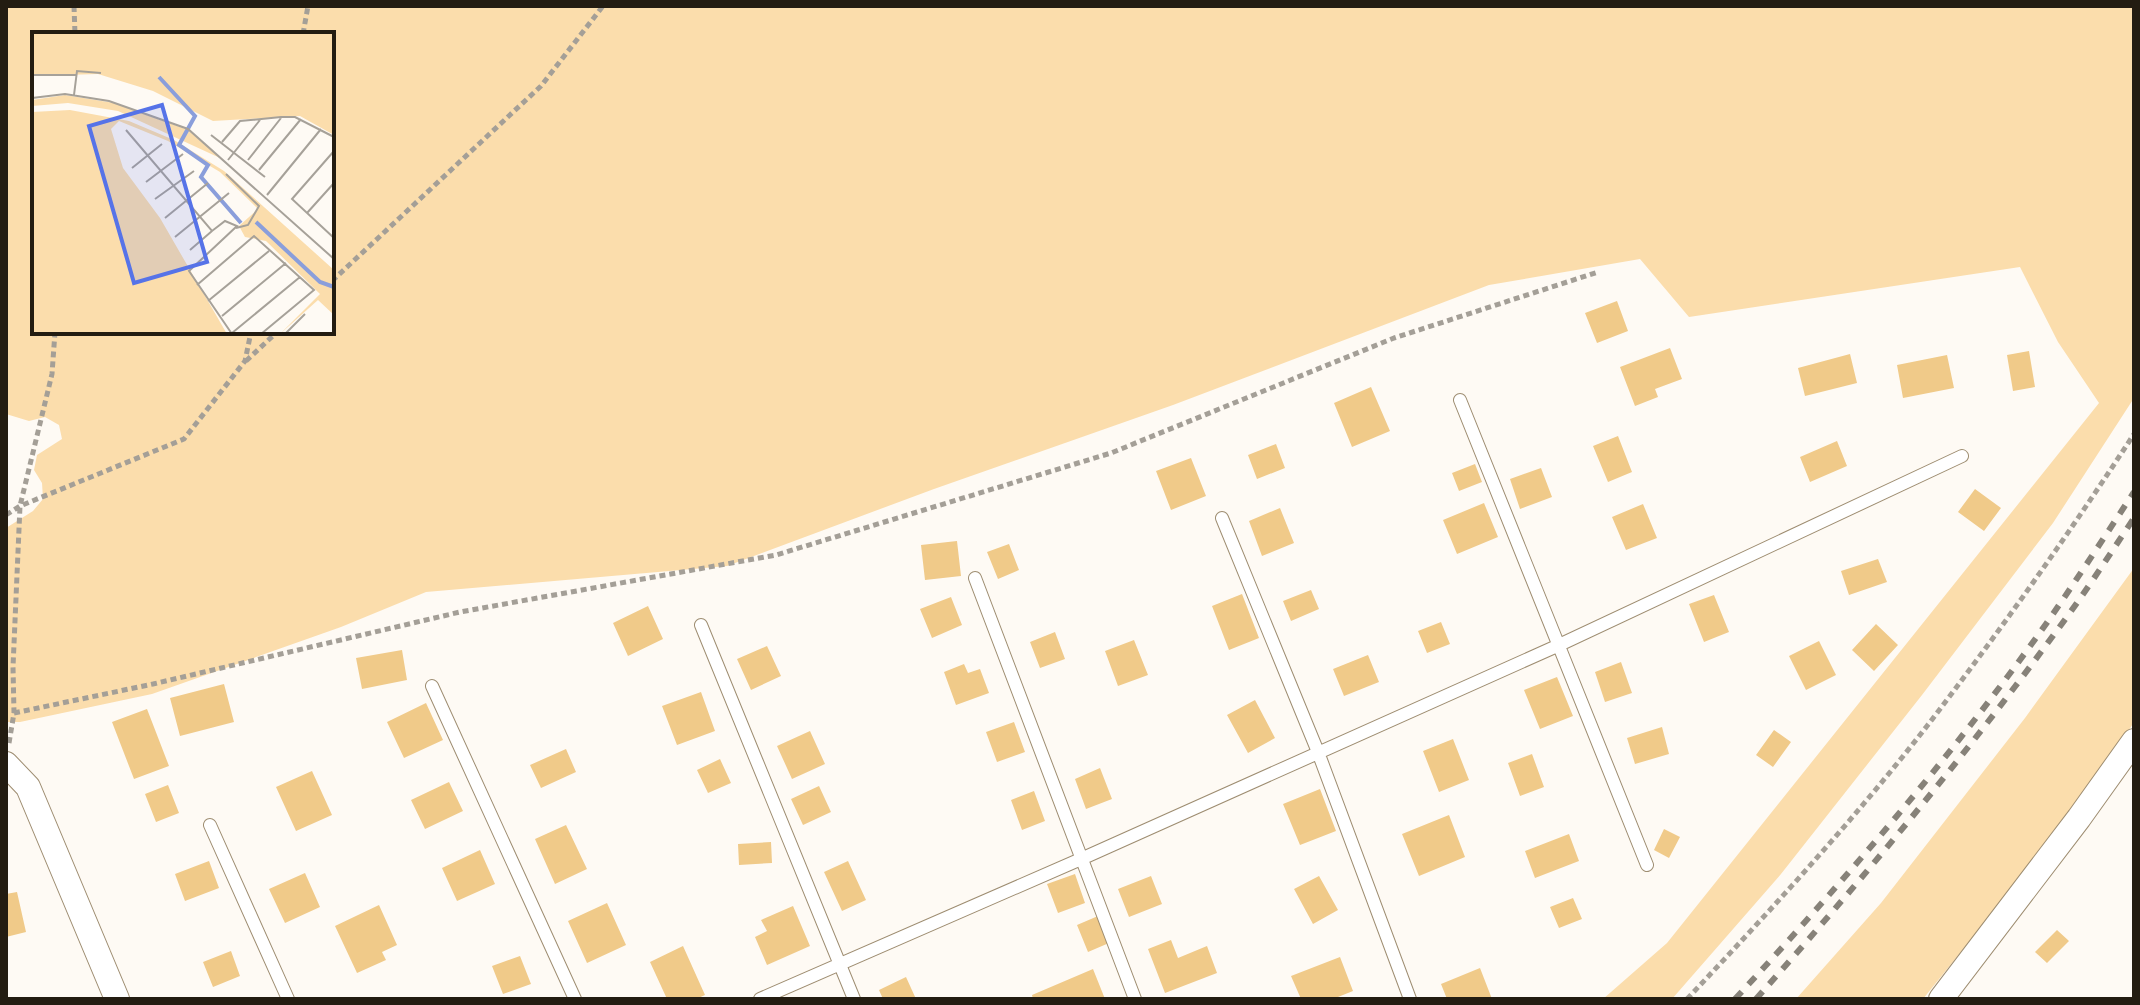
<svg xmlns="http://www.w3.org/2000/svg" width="2140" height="1005" font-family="'Golos Text',sans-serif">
	<rect width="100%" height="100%" fill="#fefaf4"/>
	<path fill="#fbddac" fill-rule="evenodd" d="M 6,6 L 2134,6 L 2134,398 L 2053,523 L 1922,695 L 1781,874 L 1672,999 L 1603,999 L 1667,943 L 2099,403 L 2058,342 L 2020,267 L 1689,317 L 1640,259 L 1489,285 L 1173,405 L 934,489 L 727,566 L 426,592 L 341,627 L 152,694 L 20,722 L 6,722 L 6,528 L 33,511 L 43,499 L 42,483 L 34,470 L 37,455 L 62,439 L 59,425 L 45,417 L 29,421 L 6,414 ZM 34,34 L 332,34 L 332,332 L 34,332 Z
		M 2134,568 L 2134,722 L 2109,762 L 2059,830 L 1923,999 L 1796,999 L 1881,903 L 2025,718 Z"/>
	<path fill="#f0ca89" d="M 1617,301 L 1628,331 L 1597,343 L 1585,313 Z
		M 1670,348 L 1682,379 L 1655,389 L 1658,397 L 1635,406 L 1620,367 Z
		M 2029,351 L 2035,387 L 2013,391 L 2007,355 Z
		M 1850,354 L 1857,383 L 1805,396 L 1798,368 Z
		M 1947,355 L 1954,388 L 1903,398 L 1897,365 Z
		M 1371,387 L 1390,431 L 1352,447 L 1334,403 Z
		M 1618,436 L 1632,472 L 1608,482 L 1593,446 Z
		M 1837,441 L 1847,466 L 1810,482 L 1800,457 Z
		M 1276,444 L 1285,468 L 1257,479 L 1248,455 Z
		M 1191,458 L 1206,496 L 1171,510 L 1156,471 Z
		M 1475,464 L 1482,482 L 1459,491 L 1452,473 Z
		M 1541,468 L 1552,497 L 1520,509 L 1510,479 Z
		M 1975,489 L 2001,508 L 1984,531 L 1958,512 Z
		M 1484,503 L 1498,537 L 1457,554 L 1443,520 Z
		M 1643,504 L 1657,538 L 1626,550 L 1612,517 Z
		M 1280,508 L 1294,543 L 1262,556 L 1249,521 Z
		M 957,541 L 961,576 L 925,580 L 921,545 Z
		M 1009,544 L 1019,570 L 998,579 L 987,552 Z
		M 1878,559 L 1887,582 L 1849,595 L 1841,571 Z
		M 1311,590 L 1319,609 L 1291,621 L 1283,601 Z
		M 1242,594 L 1259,638 L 1229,650 L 1212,606 Z
		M 1714,595 L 1729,632 L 1704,642 L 1689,604 Z
		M 951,597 L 962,625 L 932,638 L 920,609 Z
		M 648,606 L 663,639 L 628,656 L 613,623 Z
		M 1441,622 L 1450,644 L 1427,653 L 1418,631 Z
		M 1876,624 L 1898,645 L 1874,671 L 1852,650 Z
		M 1055,632 L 1065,659 L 1040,668 L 1030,642 Z
		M 1134,640 L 1148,675 L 1118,686 L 1105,651 Z
		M 1819,641 L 1836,675 L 1806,690 L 1789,656 Z
		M 767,646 L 781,676 L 751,690 L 737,659 Z
		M 402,650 L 407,680 L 362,689 L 356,658 Z
		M 1368,655 L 1379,682 L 1344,696 L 1333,669 Z
		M 1621,662 L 1632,693 L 1605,702 L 1595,672 Z
		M 964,664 L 968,673 L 980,669 L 989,693 L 956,705 L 944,672 Z
		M 1557,677 L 1573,716 L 1540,729 L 1524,690 Z
		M 224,684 L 234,722 L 180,736 L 170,698 Z
		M 701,692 L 715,731 L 677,745 L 662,706 Z
		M 1255,700 L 1275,738 L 1248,753 L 1227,715 Z
		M 426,703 L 443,740 L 404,758 L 387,722 Z
		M 147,709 L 169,766 L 134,779 L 112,722 Z
		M 1014,722 L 1025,752 L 997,762 L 986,732 Z
		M 1662,727 L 1669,754 L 1635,764 L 1627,738 Z
		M 1774,730 L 1791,742 L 1773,767 L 1756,755 Z
		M 810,731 L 825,764 L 792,779 L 777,746 Z
		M 1453,739 L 1469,780 L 1439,792 L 1423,751 Z
		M 566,749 L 576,772 L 541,788 L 530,765 Z
		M 1532,754 L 1544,787 L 1520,796 L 1508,763 Z
		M 720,759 L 731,783 L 708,793 L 697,770 Z
		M 1100,768 L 1112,799 L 1086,809 L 1075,779 Z
		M 312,771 L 332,815 L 296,831 L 276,787 Z
		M 449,782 L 463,811 L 425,829 L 411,800 Z
		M 168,785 L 179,813 L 156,822 L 145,794 Z
		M 819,786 L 831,812 L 803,825 L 791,799 Z
		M 1320,789 L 1336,831 L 1300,845 L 1283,804 Z
		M 1034,791 L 1045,821 L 1022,830 L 1011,800 Z
		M 1449,815 L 1465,857 L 1419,876 L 1402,834 Z
		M 566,825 L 587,869 L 555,884 L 535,839 Z
		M 1664,829 L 1680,837 L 1669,858 L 1654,850 Z
		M 1569,834 L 1579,861 L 1535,878 L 1525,851 Z
		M 771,842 L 772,863 L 739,865 L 738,844 Z
		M 480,850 L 495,884 L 457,901 L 442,868 Z
		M 209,861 L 219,888 L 185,901 L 175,874 Z
		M 848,861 L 866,900 L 842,911 L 824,872 Z
		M 305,873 L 320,907 L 285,923 L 269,889 Z
		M 1075,874 L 1085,903 L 1058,913 L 1047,884 Z
		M 1151,876 L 1162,904 L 1129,917 L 1118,889 Z
		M 1319,876 L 1338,910 L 1313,924 L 1294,889 Z
		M 17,892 L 26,932 L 6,937 L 6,894 Z
		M 1573,898 L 1582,919 L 1559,928 L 1550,907 Z
		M 607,903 L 626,945 L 587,963 L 568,921 Z
		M 379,905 L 397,945 L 382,952 L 386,960 L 357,973 L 335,926 Z
		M 793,906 L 810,946 L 767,965 L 755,937 L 767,931 L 761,920 Z
		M 1098,916 L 1109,943 L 1088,952 L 1077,925 Z
		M 2057,930 L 2069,941 L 2047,963 L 2035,952 Z
		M 1171,940 L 1178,958 L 1207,946 L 1217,973 L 1165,993 L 1148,949 Z
		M 683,946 L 705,995 L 696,999 L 667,999 L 650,962 Z
		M 231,951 L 240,976 L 213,987 L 203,962 Z
		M 520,956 L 531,984 L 503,994 L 492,966 Z
		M 1340,957 L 1353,991 L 1333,999 L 1301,999 L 1291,976 Z
		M 1480,968 L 1492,999 L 1447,999 L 1441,984 Z
		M 1093,969 L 1105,999 L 1033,999 L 1032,995 Z
		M 906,977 L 916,999 L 883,999 L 879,990 Z"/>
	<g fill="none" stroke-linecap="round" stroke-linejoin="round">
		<defs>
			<path id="lane" d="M 1460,400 L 1647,865
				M 1222,518 L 1318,752 L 1410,999
				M 975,578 L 1135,999
				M 701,625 L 854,999
				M 432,686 L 575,999
				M 210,825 L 288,999
				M 760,999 L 1081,859 L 1557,646 L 1962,456"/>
			<path id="street" d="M 6,764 L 28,787 L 117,999
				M 1941,999 L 2079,818 L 2134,741"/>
		</defs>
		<use href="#lane" stroke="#9e8d71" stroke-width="14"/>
		<use href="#street" stroke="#9e8d71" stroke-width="26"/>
		<path stroke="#a49f97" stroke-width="5" stroke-dasharray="6 4" stroke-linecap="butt" d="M 74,6 L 75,34
			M 303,34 L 308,6
			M 332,281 L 541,86 L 603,6
			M 246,361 L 277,332
			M 6,515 L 20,506 L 184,439 L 245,361 L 251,332
			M 14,713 L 153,684 L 460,612 L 776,555 L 1111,453 L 1394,338 L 1598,272
			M 9,743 L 14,713 L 13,667 L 20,506 L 52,374 L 55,332
			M 1687,999 C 1770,911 1853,821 1927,726 C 2000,631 2069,534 2134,434"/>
		<use href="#lane" stroke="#fff" stroke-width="12"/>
		<use href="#street" stroke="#fff" stroke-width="24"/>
		<path stroke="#878279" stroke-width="6" stroke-dasharray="10 10" stroke-linecap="butt" d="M 1735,999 C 1845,880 1952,756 2046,624 C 2076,581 2105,536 2134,492
			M 1756,999 C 1861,881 1962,760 2055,633 C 2083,596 2108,557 2134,518"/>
	</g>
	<g transform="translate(32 32)">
		<rect width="302" height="302" fill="#fefaf4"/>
		<path d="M 0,0 L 302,0 L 302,103 L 268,84 L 181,89 L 121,59 L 66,42 L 0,44 ZM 33,63 L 82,71 L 156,98 L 188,126 L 86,79 L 36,71 L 0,74 L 0,68 ZM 38,78 L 97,89 L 142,108 L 192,139 L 302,238 L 302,283 L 286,268 L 248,302 L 288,262 L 234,209 L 213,205 L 207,194 L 226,177 L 188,140 L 136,109 L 87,89 L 79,97 L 91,136 L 128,186 L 195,302 L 0,302 L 0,80 Z" fill="#fbddac"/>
		<path fill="none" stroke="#8a9edb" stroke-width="4" d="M 127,45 L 163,84 L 147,113 L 176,133 L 169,145 L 209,191M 224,190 L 288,250 L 302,255"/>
		<path fill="none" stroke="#a6a199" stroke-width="2" d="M 0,43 L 45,43M 42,63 L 45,39 L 69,41M 0,66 L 33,62 L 77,69 L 156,97 L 302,227M 94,98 L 180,199 L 193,189 L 205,194 L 157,239 L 200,302M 179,103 L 233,145M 190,110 L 208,89 L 249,85 L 263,85 L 302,105M 302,119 L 260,167 L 302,206M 196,128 L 228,88M 216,128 L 249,86M 100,136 L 130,112M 227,138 L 269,87M 194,142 L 227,174 L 216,193 L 204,196M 114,150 L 151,122M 235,163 L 289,97M 123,167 L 162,139M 275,181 L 302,151M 133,186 L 176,151M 143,205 L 197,161M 158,218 L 180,199M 165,253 L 222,204 L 282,258 L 229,302M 176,269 L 237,219M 190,284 L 254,231M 200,301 L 268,245M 253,302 L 273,282"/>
		<path fill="#5673e8" fill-opacity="0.15" stroke="#5673e8" stroke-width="4" d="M 130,73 L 175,230 L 102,251 L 57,94 Z"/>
		<rect width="302" height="302" fill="none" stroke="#231c11" stroke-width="4"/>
	</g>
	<rect width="2140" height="1005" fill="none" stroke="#231c11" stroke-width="16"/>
</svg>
